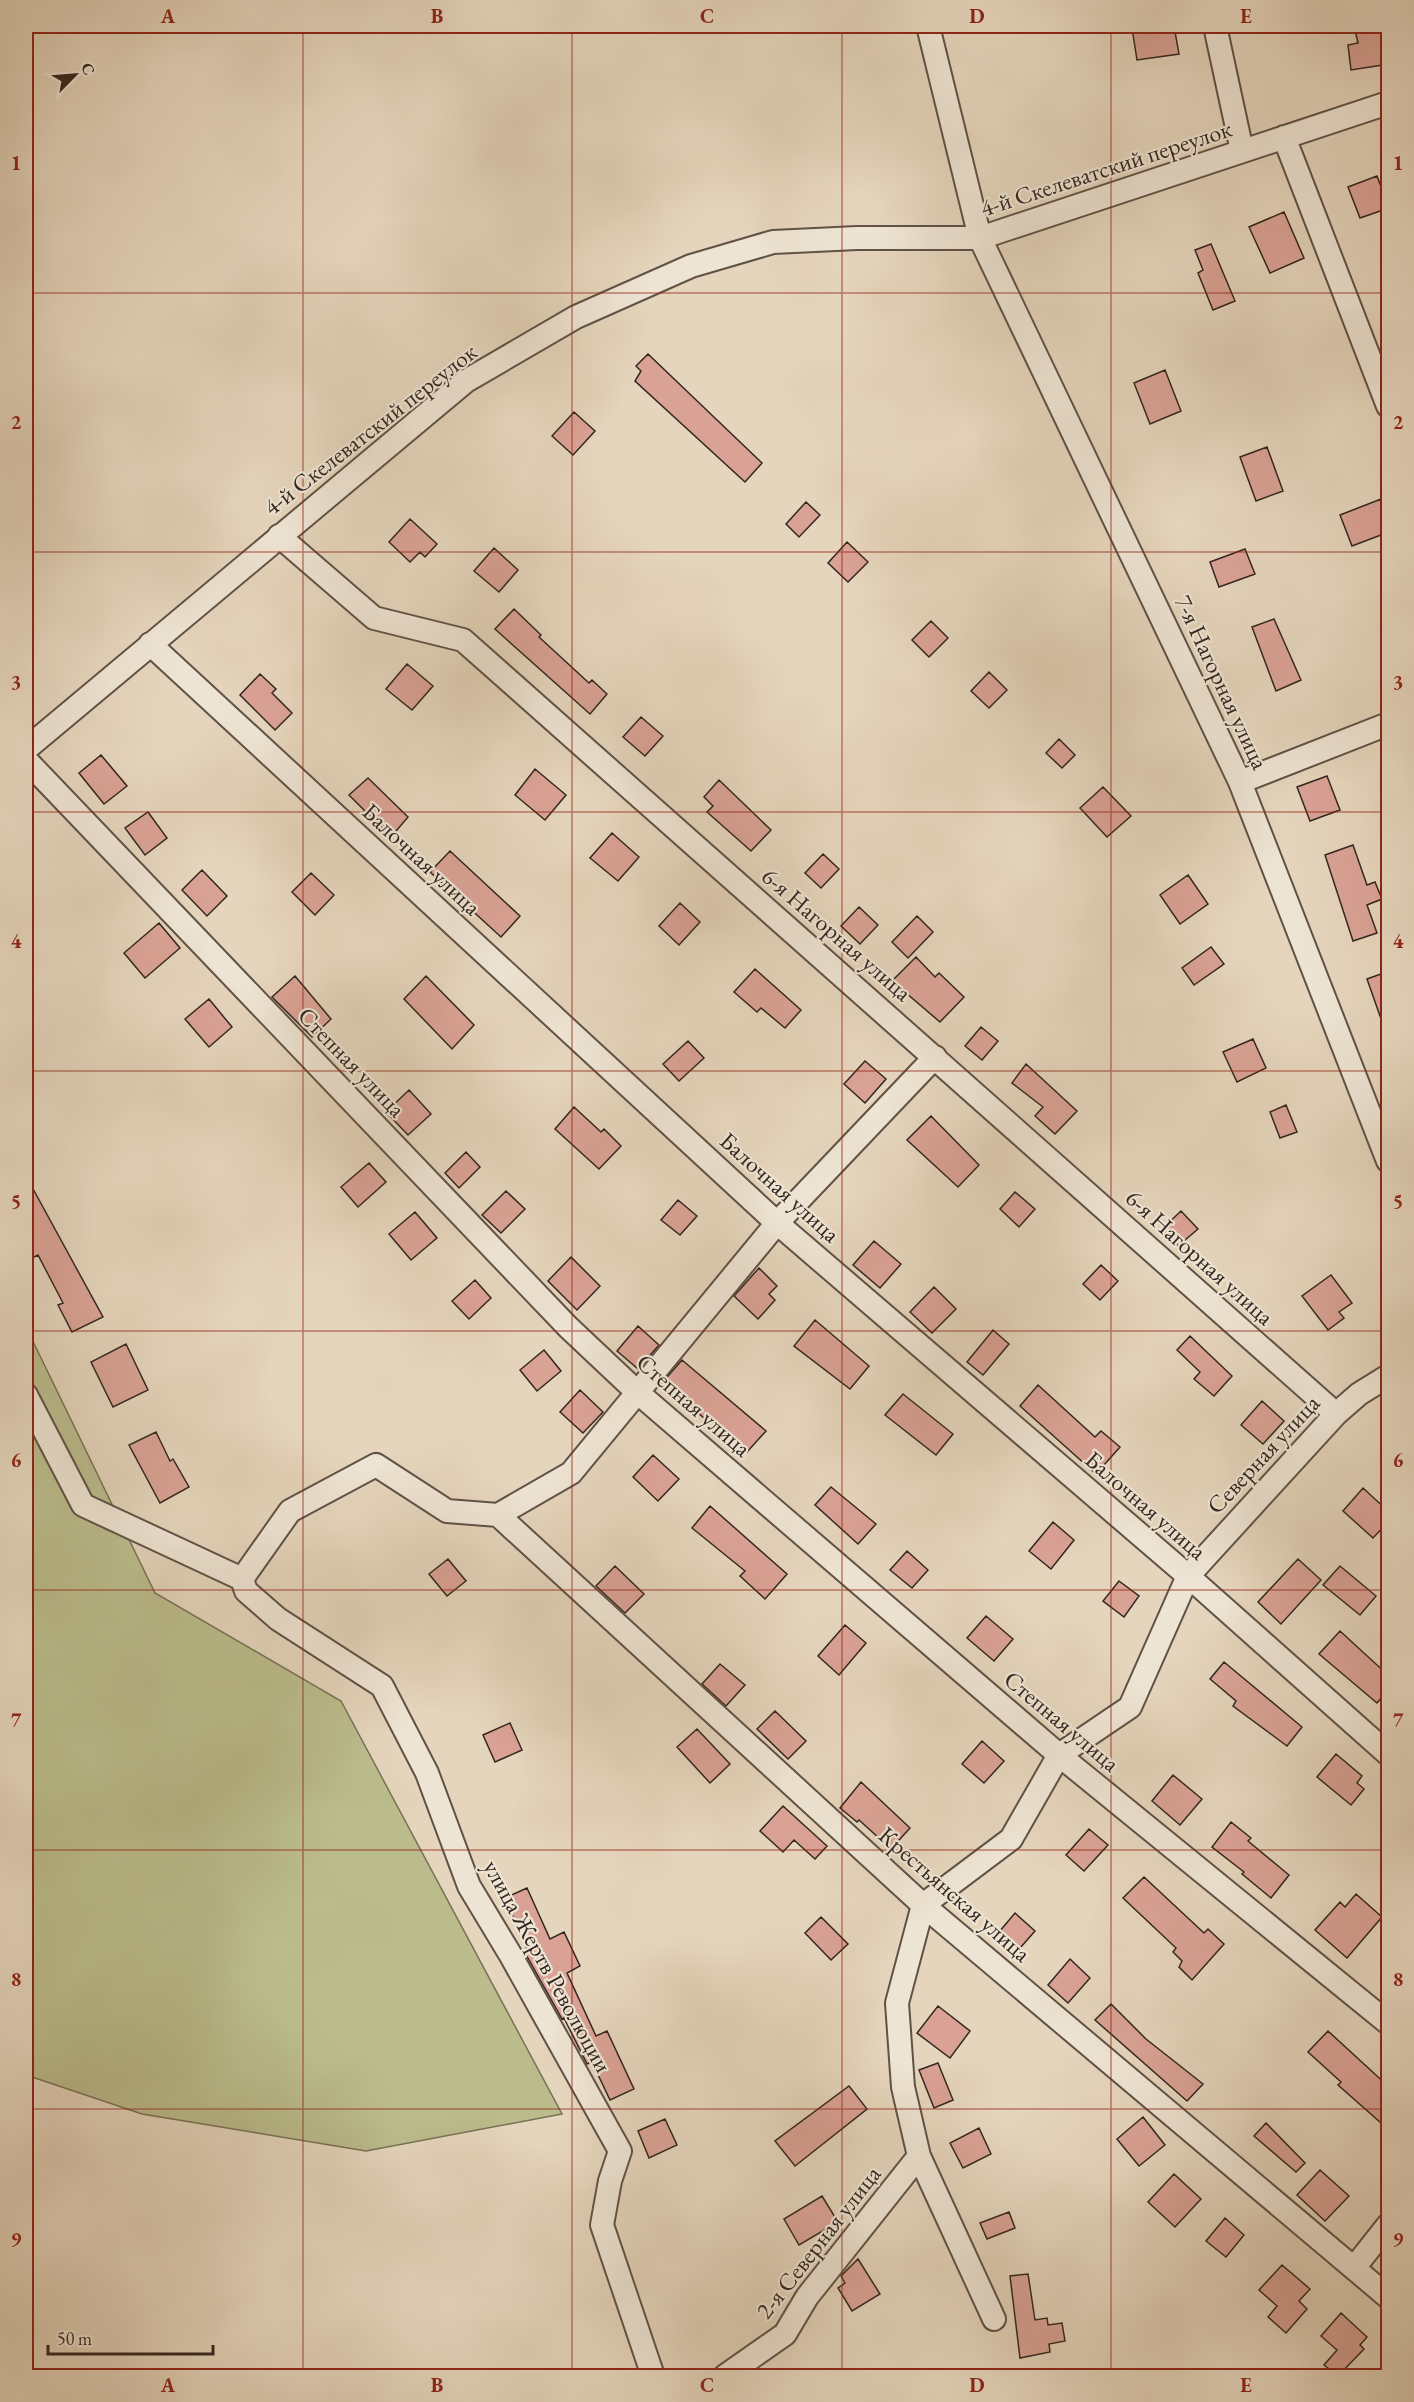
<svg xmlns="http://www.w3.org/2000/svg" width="1414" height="2402" font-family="'EB Garamond',serif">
	<rect width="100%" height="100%" fill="#e5d5bc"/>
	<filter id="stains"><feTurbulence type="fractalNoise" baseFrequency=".00333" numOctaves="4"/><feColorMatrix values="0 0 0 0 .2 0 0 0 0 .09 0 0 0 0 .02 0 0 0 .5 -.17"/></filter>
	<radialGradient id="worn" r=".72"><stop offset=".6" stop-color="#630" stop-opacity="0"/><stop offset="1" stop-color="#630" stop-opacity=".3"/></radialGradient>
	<path fill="#bbbc8c" stroke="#777156" stroke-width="1.5" d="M 26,1327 L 155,1593 L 341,1701 L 562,2114 L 366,2151 L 142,2114 L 26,2075 Z"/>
	<path fill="#daa295" stroke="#332620" stroke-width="1.5" d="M 1150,26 L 1174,26 L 1179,54 L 1137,60 L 1132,28 Z
		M 1354,26 L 1389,26 L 1389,64 L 1351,70 L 1348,45 L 1358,43 Z
		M 1377,176 L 1389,208 L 1360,218 L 1348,187 Z
		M 1284,212 L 1304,258 L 1270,273 L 1249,227 Z
		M 1211,244 L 1235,301 L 1213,310 L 1198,273 L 1203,270 L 1195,250 Z
		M 648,354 L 762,463 L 745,482 L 635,381 L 641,371 L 636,366 Z
		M 1165,370 L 1181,411 L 1150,424 L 1134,383 Z
		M 574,412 L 595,431 L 573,455 L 552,436 Z
		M 1267,447 L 1283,491 L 1256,501 L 1240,457 Z
		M 1381,499 L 1389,518 L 1389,532 L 1352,546 L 1340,515 Z
		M 806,502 L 820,515 L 799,537 L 786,524 Z
		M 410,519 L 437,544 L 425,557 L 420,552 L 410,562 L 389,542 Z
		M 847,542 L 868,562 L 848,582 L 828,563 Z
		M 494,548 L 518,570 L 499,592 L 474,571 Z
		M 1245,549 L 1255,574 L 1219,587 L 1210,562 Z
		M 514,609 L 541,635 L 539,637 L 589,683 L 592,680 L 607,694 L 590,714 L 495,629 Z
		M 1274,619 L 1301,680 L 1276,691 L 1252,627 Z
		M 931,621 L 948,638 L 929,657 L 912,640 Z
		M 407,664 L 433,686 L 412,710 L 386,689 Z
		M 989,672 L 1007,690 L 989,708 L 971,691 Z
		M 260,674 L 276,689 L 272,693 L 292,713 L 275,730 L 240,695 Z
		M 641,717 L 663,736 L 645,756 L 623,737 Z
		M 1059,739 L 1075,755 L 1062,768 L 1046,753 Z
		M 101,755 L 127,786 L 104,804 L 79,773 Z
		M 535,769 L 566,795 L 545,820 L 515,795 Z
		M 1327,776 L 1340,810 L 1310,821 L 1297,787 Z
		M 368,778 L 408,817 L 391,837 L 349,795 Z
		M 719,780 L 771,830 L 751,851 L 707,812 L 713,806 L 704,797 Z
		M 1103,787 L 1131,816 L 1107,837 L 1080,808 Z
		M 148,812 L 167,838 L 145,855 L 125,828 Z
		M 612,833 L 639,857 L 618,881 L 590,858 Z
		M 1353,845 L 1367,885 L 1375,882 L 1382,899 L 1367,905 L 1377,933 L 1353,941 L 1325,855 Z
		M 450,851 L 520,916 L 501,937 L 430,872 Z
		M 823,854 L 839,869 L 821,888 L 805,873 Z
		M 202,870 L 227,896 L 207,916 L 182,890 Z
		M 311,873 L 334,895 L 315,915 L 292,892 Z
		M 1188,875 L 1208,904 L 1180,924 L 1160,895 Z
		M 680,903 L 700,922 L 679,945 L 659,926 Z
		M 859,907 L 878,925 L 860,944 L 841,926 Z
		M 917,916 L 933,932 L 908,958 L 892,942 Z
		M 159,923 L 180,948 L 145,978 L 124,953 Z
		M 1211,947 L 1224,964 L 1194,985 L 1182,968 Z
		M 916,957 L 935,977 L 939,973 L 964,997 L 940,1022 L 892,981 Z
		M 755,969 L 801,1010 L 785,1028 L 761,1008 L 757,1012 L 734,992 Z
		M 1389,971 L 1389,1033 L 1386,1033 L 1367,979 Z
		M 295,976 L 331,1019 L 312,1037 L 272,997 Z
		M 426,976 L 474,1025 L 452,1049 L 404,999 Z
		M 209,999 L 232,1027 L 209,1047 L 185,1019 Z
		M 981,1027 L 998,1041 L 982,1060 L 965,1046 Z
		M 1253,1039 L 1266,1068 L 1237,1082 L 1223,1052 Z
		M 688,1041 L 704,1058 L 679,1081 L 663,1064 Z
		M 865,1061 L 886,1079 L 865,1103 L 844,1084 Z
		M 1026,1064 L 1077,1111 L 1055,1134 L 1035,1116 L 1043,1107 L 1012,1083 Z
		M 409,1090 L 431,1114 L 408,1135 L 386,1112 Z
		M 1286,1105 L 1297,1132 L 1280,1138 L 1270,1112 Z
		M 574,1107 L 601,1132 L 604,1129 L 621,1146 L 599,1169 L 555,1129 Z
		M 931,1116 L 979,1165 L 958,1187 L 907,1140 Z
		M 466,1152 L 480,1167 L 459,1188 L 445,1173 Z
		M 369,1163 L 386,1182 L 358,1207 L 341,1187 Z
		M 26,1176 L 103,1317 L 72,1332 L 58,1305 L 63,1303 L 38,1255 L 26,1261 Z
		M 506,1191 L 525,1209 L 501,1233 L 482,1215 Z
		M 1015,1192 L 1035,1209 L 1019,1227 L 1000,1209 Z
		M 678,1200 L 697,1216 L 680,1235 L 661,1220 Z
		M 1181,1211 L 1198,1229 L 1178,1246 L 1162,1229 Z
		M 415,1212 L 437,1238 L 411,1260 L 389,1234 Z
		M 874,1241 L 901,1264 L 880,1288 L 853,1265 Z
		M 571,1257 L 600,1286 L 577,1310 L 548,1281 Z
		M 1101,1265 L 1118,1281 L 1100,1300 L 1083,1284 Z
		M 759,1268 L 777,1286 L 769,1294 L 775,1300 L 758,1319 L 734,1296 Z
		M 1331,1275 L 1352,1303 L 1339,1312 L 1344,1318 L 1328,1330 L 1302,1296 Z
		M 475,1280 L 491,1298 L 469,1319 L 452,1301 Z
		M 934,1287 L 956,1309 L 932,1333 L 910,1312 Z
		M 815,1320 L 869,1366 L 850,1389 L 794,1346 Z
		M 638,1326 L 659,1345 L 638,1369 L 617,1351 Z
		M 993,1330 L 1009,1344 L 983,1375 L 967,1362 Z
		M 1190,1336 L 1232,1376 L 1214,1396 L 1194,1379 L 1200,1372 L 1177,1350 Z
		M 126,1344 L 148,1390 L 113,1407 L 91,1362 Z
		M 544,1350 L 561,1371 L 537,1391 L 520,1370 Z
		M 682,1360 L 766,1431 L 747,1452 L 707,1417 L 705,1419 L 679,1396 L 677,1398 L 661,1384 Z
		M 1038,1385 L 1095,1437 L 1101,1431 L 1120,1447 L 1096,1474 L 1020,1406 Z
		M 580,1390 L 603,1412 L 583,1433 L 560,1412 Z
		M 903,1394 L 953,1434 L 936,1455 L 885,1415 Z
		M 1262,1401 L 1284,1421 L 1263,1444 L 1241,1425 Z
		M 156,1432 L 170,1461 L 173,1459 L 189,1487 L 160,1503 L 129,1445 Z
		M 653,1455 L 679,1479 L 658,1501 L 633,1477 Z
		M 831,1487 L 876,1524 L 858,1544 L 815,1505 Z
		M 1363,1488 L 1389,1512 L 1389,1521 L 1373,1538 L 1343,1511 Z
		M 710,1506 L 787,1574 L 765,1599 L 740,1576 L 745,1571 L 692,1528 Z
		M 1053,1522 L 1074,1540 L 1051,1569 L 1029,1551 Z
		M 907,1551 L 928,1570 L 912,1588 L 890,1570 Z
		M 448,1559 L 466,1581 L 447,1596 L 429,1574 Z
		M 1298,1559 L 1321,1580 L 1281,1624 L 1258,1602 Z
		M 615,1566 L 644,1594 L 625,1613 L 596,1586 Z
		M 1340,1566 L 1376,1596 L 1360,1615 L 1323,1585 Z
		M 1119,1581 L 1139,1596 L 1124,1617 L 1103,1601 Z
		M 986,1616 L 1013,1639 L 994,1661 L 967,1638 Z
		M 845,1625 L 866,1643 L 839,1675 L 818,1656 Z
		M 1340,1631 L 1389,1676 L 1389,1689 L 1377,1703 L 1319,1654 Z
		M 1224,1662 L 1302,1727 L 1287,1746 L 1233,1706 L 1236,1701 L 1210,1679 Z
		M 720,1664 L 745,1685 L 726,1706 L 702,1684 Z
		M 775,1711 L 806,1741 L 788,1759 L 757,1729 Z
		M 510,1723 L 522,1750 L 495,1762 L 483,1735 Z
		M 697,1729 L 730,1764 L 710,1783 L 677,1747 Z
		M 982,1741 L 1004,1761 L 984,1783 L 962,1764 Z
		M 1336,1754 L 1362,1776 L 1357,1783 L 1364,1789 L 1351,1805 L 1317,1777 Z
		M 1173,1775 L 1202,1799 L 1180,1825 L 1152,1801 Z
		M 861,1782 L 910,1828 L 891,1849 L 859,1820 L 857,1822 L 840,1808 Z
		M 783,1806 L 827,1846 L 815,1859 L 794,1840 L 783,1852 L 760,1831 Z
		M 1231,1822 L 1251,1838 L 1248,1841 L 1289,1875 L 1271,1898 L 1242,1874 L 1244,1872 L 1212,1847 Z
		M 1089,1829 L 1108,1845 L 1084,1871 L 1066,1855 Z
		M 1144,1877 L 1204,1933 L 1208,1929 L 1224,1944 L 1192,1980 L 1179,1967 L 1182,1961 L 1173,1952 L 1176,1948 L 1123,1898 Z
		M 527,1888 L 550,1939 L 564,1932 L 580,1966 L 567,1973 L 596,2036 L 607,2031 L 634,2089 L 610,2100 L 592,2062 L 587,2064 L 564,2018 L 562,2019 L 524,1951 L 527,1949 L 505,1898 Z
		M 1356,1894 L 1382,1917 L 1347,1958 L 1315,1930 L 1340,1902 L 1345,1907 Z
		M 1015,1913 L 1035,1931 L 1014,1955 L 994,1938 Z
		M 821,1917 L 848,1944 L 831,1960 L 805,1933 Z
		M 1070,1959 L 1090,1978 L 1068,2003 L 1048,1985 Z
		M 1111,2004 L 1146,2039 L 1203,2084 L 1187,2101 L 1095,2020 Z
		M 938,2006 L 970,2031 L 950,2058 L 917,2033 Z
		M 1328,2031 L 1389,2087 L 1389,2130 L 1338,2085 L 1341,2082 L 1308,2052 Z
		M 938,2063 L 953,2100 L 934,2108 L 919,2070 Z
		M 849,2086 L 867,2109 L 795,2166 L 775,2141 Z
		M 1143,2117 L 1165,2145 L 1139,2166 L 1117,2139 Z
		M 665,2119 L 677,2145 L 649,2158 L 638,2131 Z
		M 1266,2123 L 1305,2163 L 1296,2172 L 1254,2136 Z
		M 979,2128 L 991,2154 L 963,2168 L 950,2143 Z
		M 1320,2170 L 1349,2196 L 1325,2221 L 1297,2195 Z
		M 1174,2174 L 1201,2199 L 1175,2227 L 1148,2202 Z
		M 822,2196 L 838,2222 L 799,2245 L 784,2219 Z
		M 1009,2212 L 1015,2228 L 987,2239 L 980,2223 Z
		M 1225,2218 L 1244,2235 L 1226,2257 L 1206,2241 Z
		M 858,2259 L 880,2294 L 852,2311 L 838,2288 L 845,2283 L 841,2276 Z
		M 1282,2265 L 1310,2289 L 1299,2301 L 1307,2309 L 1286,2333 L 1268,2317 L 1277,2306 L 1259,2290 Z
		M 1028,2274 L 1035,2320 L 1047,2318 L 1048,2325 L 1062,2323 L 1065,2341 L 1049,2344 L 1050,2352 L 1020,2358 L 1010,2276 Z
		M 1341,2313 L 1367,2337 L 1360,2345 L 1364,2349 L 1338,2376 L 1324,2365 L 1337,2350 L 1321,2336 Z"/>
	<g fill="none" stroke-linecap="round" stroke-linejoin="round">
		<defs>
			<path id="minor" d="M 928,26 L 980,238 L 1240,782 L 1388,1161
				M 1215,26 L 1242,151
				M 1284,137 L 1388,406
				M 279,536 L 374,618 L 463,640 L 1336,1414
				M 150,644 L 777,1223 L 1188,1576 L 1388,1754
				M 26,749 L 466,381 L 576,317 L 691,266 L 773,242 L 857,238 L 980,238 L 1388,103
				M 26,760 L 568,1327 L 637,1392 L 1059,1755 L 1388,2023
				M 1240,782 L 1388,724
				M 26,1395 L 83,1505 L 242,1579
				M 498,1515 L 923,1905 L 1388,2297
				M 242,1579 L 290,1511 L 376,1465 L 447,1511 L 498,1515 L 571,1473 L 777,1223 L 935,1057
				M 242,1579 L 246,1591 L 278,1619 L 382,1686 L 427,1773 L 469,1886 L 510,1954 L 620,2151 L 610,2181 L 602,2225 L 653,2376
				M 1354,2268 L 1388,2225
				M 994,2319 L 919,2156 L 903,2087 L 897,2003 L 923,1905 L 1011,1839 L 1059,1755 L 1130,1707 L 1188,1576 L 1336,1414 L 1359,1394 L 1388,1376
				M 725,2376 L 785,2334 L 807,2297 L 919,2156"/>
		</defs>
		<use href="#minor" stroke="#605247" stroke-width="26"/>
		<use href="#minor" stroke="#eee4d3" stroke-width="22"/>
	</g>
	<path fill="none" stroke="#8f2418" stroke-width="1.5" stroke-opacity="0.55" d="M 303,26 L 303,2376M 572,26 L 572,2376M 842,26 L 842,2376M 1111,26 L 1111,2376M 26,293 L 1388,293M 26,552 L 1388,552M 26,812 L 1388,812M 26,1071 L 1388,1071M 26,1331 L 1388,1331M 26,1590 L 1388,1590M 26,1850 L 1388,1850M 26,2109 L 1388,2109"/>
	<g text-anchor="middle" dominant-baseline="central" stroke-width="4.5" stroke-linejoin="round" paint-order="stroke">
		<g font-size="24" fill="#332620" stroke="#eee4d3">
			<text transform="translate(1106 168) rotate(-18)">4-й Скелеватский переулок</text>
			<text transform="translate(370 429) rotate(-38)">4-й Скелеватский переулок</text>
			<text transform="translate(1222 682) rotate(65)">7-я Нагорная улица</text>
			<text transform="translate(422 859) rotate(43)">Балочная улица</text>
			<text transform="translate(837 934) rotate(41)">6-я Нагорная улица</text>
			<text transform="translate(352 1062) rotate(46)">Степная улица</text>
			<text transform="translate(780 1187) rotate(42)">Балочная улица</text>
			<text transform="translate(1200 1257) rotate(42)">6-я Нагорная улица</text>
			<text transform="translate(694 1405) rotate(41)">Степная улица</text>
			<text transform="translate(1263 1454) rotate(-47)">Северная улица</text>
			<text transform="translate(1146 1505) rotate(41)">Балочная улица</text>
			<text transform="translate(1062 1721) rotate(40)">Степная улица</text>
			<text transform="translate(955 1894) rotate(41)">Крестьянская улица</text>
			<text transform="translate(548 1966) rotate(61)">улица Жертв Революции</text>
			<text transform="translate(818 2242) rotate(-52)">2-я Северная улица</text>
		</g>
	</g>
	<rect width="1414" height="2402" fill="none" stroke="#e5d5bc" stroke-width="66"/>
	<g transform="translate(75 75) rotate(65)" stroke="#eee4d3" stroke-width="4.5" paint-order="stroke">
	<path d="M0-4.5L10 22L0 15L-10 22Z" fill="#332620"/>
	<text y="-9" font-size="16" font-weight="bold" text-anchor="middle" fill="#332620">С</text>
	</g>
	<path d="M48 2345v9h165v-9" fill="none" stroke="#332620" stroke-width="3"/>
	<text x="57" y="2345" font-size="18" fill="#332620" stroke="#eee4d3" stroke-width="4.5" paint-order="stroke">50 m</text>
	<rect x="33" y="33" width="1348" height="2336" fill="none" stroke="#8f2418" stroke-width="2"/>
	<g font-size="20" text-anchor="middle" font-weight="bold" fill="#8f2418">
		<text x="168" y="23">A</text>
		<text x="437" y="23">B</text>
		<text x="707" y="23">C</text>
		<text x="977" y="23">D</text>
		<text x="1246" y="23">E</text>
		<text x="16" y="170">1</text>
		<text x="1398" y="170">1</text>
		<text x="16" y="429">2</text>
		<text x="1398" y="429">2</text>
		<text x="16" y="689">3</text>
		<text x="1398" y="689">3</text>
		<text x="16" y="948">4</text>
		<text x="1398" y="948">4</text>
		<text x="16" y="1208">5</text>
		<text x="1398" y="1208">5</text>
		<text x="16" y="1467">6</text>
		<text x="1398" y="1467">6</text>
		<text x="16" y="1727">7</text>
		<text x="1398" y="1727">7</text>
		<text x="16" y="1986">8</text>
		<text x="1398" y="1986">8</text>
		<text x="16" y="2246">9</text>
		<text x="1398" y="2246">9</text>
		<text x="168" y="2392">A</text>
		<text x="437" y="2392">B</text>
		<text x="707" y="2392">C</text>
		<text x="977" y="2392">D</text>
		<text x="1246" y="2392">E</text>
	</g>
	<rect width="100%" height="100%" filter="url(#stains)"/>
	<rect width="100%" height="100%" fill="url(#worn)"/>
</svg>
